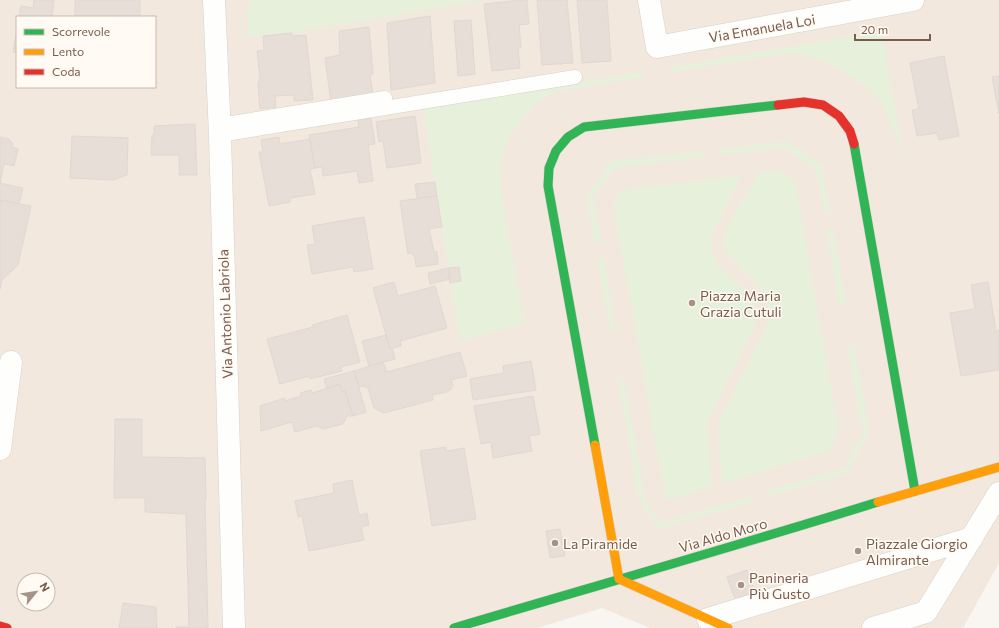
<svg xmlns="http://www.w3.org/2000/svg" width="999" height="628" font-family="Commissioner,sans-serif">
	<rect width="100%" height="100%" fill="#f9f5f0"/>
	<path fill="#f2e8de" fill-rule="evenodd" d="M 0,0 L 999,0 L 999,563 L 963,628 L 650,628 L 602,608 L 537,628 L 0,628 ZM 17,17 L 155,17 L 155,87 L 17,87 ZM 24,580 L 48,580 L 48,604 L 24,604 Z"/>
	<path fill="#e7f0db" d="M 253,0 L 487,0 L 315,29 L 248,38 L 247,6 Z
		M 881,31 L 904,157 C 899,144 894,130 888,117 C 885,113 884,108 881,104 C 863,79 822,56 791,53 L 673,72 L 672,67 Z
		M 643,72 L 644,77 L 556,92 L 546,97 L 533,107 L 511,134 L 505,147 L 501,162 L 500,186 L 525,324 L 461,341 L 450,283 L 461,281 L 459,267 L 448,268 L 423,106 Z
		M 787,141 L 822,165 L 830,212 L 824,213 L 816,170 L 786,148 L 721,155 L 721,149 Z
		M 702,151 L 704,157 L 615,168 L 593,196 L 601,241 L 594,243 L 586,197 L 611,161 Z
		M 779,170 L 795,181 L 839,434 L 827,452 L 722,484 L 719,427 L 722,416 L 767,326 L 768,317 L 767,306 L 762,291 L 725,252 C 723,244 723,238 725,229 L 759,173 Z
		M 741,175 L 714,230 L 712,238 L 712,250 L 714,257 L 719,265 L 752,297 L 755,305 L 756,318 L 754,327 L 708,420 L 707,431 L 712,487 L 667,500 L 665,496 L 613,203 L 622,190 Z
		M 833,228 L 846,303 L 839,304 L 826,229 Z
		M 604,258 L 616,330 L 610,331 L 597,259 Z
		M 854,345 L 869,432 L 848,473 L 770,496 L 768,491 L 844,468 L 863,434 L 847,347 Z
		M 624,378 L 646,503 L 662,523 L 751,496 L 752,502 L 659,529 L 642,505 L 637,492 L 618,379 Z"/>
	<path fill="#e6ded7" stroke="#e2d8d2" d="M 34,0 L 54,0 L 52,17 L 19,17 L 21,6 L 33,8 Z
		M 75,0 L 140,0 L 140,17 L 75,17 Z
		M 521,0 L 527,0 L 529,24 L 519,25 L 521,48 L 518,48 L 520,68 L 492,71 L 484,4 Z
		M 537,0 L 567,0 L 573,63 L 542,65 Z
		M 577,0 L 607,0 L 611,61 L 582,63 Z
		M 430,16 L 435,83 L 391,90 L 387,23 Z
		M 471,20 L 475,74 L 458,76 L 454,21 Z
		M 369,27 L 373,74 L 370,75 L 373,95 L 331,102 L 325,58 L 340,55 L 339,31 Z
		M 17,28 L 17,53 L 13,52 Z
		M 292,33 L 292,36 L 306,35 L 313,100 L 294,101 L 294,95 L 275,96 L 276,107 L 260,109 L 258,84 L 260,78 L 257,51 L 264,50 L 263,36 Z
		M 944,56 L 959,136 L 939,140 L 937,133 L 917,136 L 912,110 L 919,109 L 910,63 Z
		M 999,76 L 999,114 L 992,77 Z
		M 415,116 L 421,163 L 387,168 L 383,141 L 379,142 L 376,122 Z
		M 371,118 L 375,144 L 368,145 L 373,181 L 359,183 L 357,171 L 323,176 L 322,167 L 315,168 L 309,135 L 359,127 L 358,120 Z
		M 195,124 L 197,175 L 179,175 L 179,155 L 151,155 L 152,135 L 154,135 L 154,126 Z
		M 72,136 L 128,138 L 127,175 L 113,180 L 70,178 Z
		M 0,137 L 9,139 L 13,144 L 12,147 L 18,149 L 14,166 L 4,164 L 0,183 L 23,188 L 19,204 L 0,200 Z
		M 279,137 L 280,144 L 310,139 L 315,168 L 310,169 L 315,194 L 290,198 L 290,202 L 269,206 L 259,152 L 263,152 L 261,140 Z
		M 435,182 L 437,196 L 417,198 L 415,184 Z
		M 437,196 L 442,227 L 429,229 L 434,252 L 437,251 L 438,264 L 416,267 L 415,258 L 412,253 L 408,254 L 400,201 Z
		M 0,200 L 31,206 L 18,265 L 2,280 L 0,289 Z
		M 364,217 L 373,269 L 354,272 L 353,267 L 312,274 L 307,245 L 315,244 L 312,226 Z
		M 459,267 L 461,281 L 450,283 L 448,268 Z
		M 448,268 L 450,279 L 430,284 L 428,273 Z
		M 394,282 L 398,296 L 435,286 L 447,328 L 400,341 L 401,346 L 390,349 L 373,288 Z
		M 988,282 L 996,331 L 999,330 L 999,370 L 961,376 L 950,313 L 975,309 L 971,285 Z
		M 347,315 L 360,362 L 341,367 L 342,371 L 310,379 L 309,376 L 280,384 L 267,339 L 313,327 L 312,325 Z
		M 386,335 L 390,349 L 392,348 L 395,359 L 369,366 L 362,341 Z
		M 460,352 L 467,376 L 451,380 L 453,385 L 451,389 L 447,392 L 432,395 L 433,400 L 384,413 L 374,408 L 368,388 L 363,386 L 359,387 L 354,371 L 383,362 L 387,372 Z
		M 531,361 L 536,390 L 473,400 L 470,379 L 504,373 L 503,366 Z
		M 354,371 L 366,412 L 353,416 L 345,391 L 342,392 L 340,384 L 327,388 L 324,379 Z
		M 340,384 L 342,392 L 345,391 L 353,416 L 347,416 L 343,424 L 323,429 L 317,426 L 295,432 L 292,422 L 261,431 L 260,406 L 285,398 L 285,401 L 301,396 L 300,393 L 311,390 L 312,393 Z
		M 533,396 L 540,434 L 529,436 L 532,451 L 493,458 L 491,442 L 481,444 L 474,406 Z
		M 115,419 L 142,419 L 142,457 L 205,458 L 206,499 L 205,502 L 208,628 L 176,628 L 176,627 L 189,627 L 186,514 L 145,512 L 145,498 L 114,498 Z
		M 446,447 L 446,451 L 464,448 L 476,519 L 432,526 L 420,451 Z
		M 352,480 L 359,515 L 367,513 L 369,525 L 361,527 L 364,540 L 309,551 L 302,516 L 298,517 L 295,501 L 334,493 L 333,484 Z
		M 560,529 L 565,556 L 550,558 L 546,531 Z
		M 747,570 L 755,593 L 735,599 L 727,577 Z
		M 123,603 L 156,607 L 157,628 L 119,628 Z"/>
	<g fill="none" stroke-linecap="round" stroke-linejoin="round">
		<defs>
			<path id="lane" d="M 220,125 L 385,98
				M 220,135 L 575,77"/>
			<path id="street" d="M 214,0 L 220,135 L 234,628
				M 649,0 L 657,47 L 913,0
				M 0,449 L 11,362
				M 708,619 L 972,538
				M 873,628 L 926,612 L 999,493"/>
			<path id="fast" d="M 854,144 L 915,491
				M 595,445 L 548,186 L 549,168 L 556,151 L 568,137 L 584,127 L 778,105
				M 454,628 C 595,586 737,546 878,502"/>
			<path id="slow" d="M 595,445 L 619,579 L 728,628
				M 878,502 L 999,467"/>
			<path id="jam" d="M 778,105 L 804,102 L 823,105 L 839,116 L 850,131 L 854,144
				M 0,626 L 7,628"/>
		</defs>
		<use href="#lane" stroke="#d7d1cb" stroke-width="15"/>
		<use href="#street" stroke="#d7d1cb" stroke-width="23"/>
		<use href="#fast" stroke="#d9d2cb" stroke-width="10"/>
		<use href="#slow" stroke="#d9d2cb" stroke-width="10"/>
		<use href="#jam" stroke="#d9d2cb" stroke-width="10"/>
		<use href="#lane" stroke="#fefefd" stroke-width="14"/>
		<use href="#street" stroke="#fefefd" stroke-width="22"/>
		<use href="#fast" stroke="#30b455" stroke-width="9"/>
		<use href="#slow" stroke="#ff9f0a" stroke-width="9"/>
		<use href="#jam" stroke="#e5322d" stroke-width="9"/>
	</g>
	<g fill="#a69286" stroke="#fffaf3" stroke-width="1.5">
		<circle cx="692" cy="303" r="4"/>
		<circle cx="555" cy="543" r="4"/>
		<circle cx="858" cy="551" r="4"/>
		<circle cx="741" cy="585" r="4"/>
	</g>
	<g text-anchor="middle" dominant-baseline="central" stroke-width="3" stroke-linejoin="round" paint-order="stroke">
		<g font-size="14" fill="#7a5c4d" stroke="#fffaf3">
			<text transform="translate(762 28) rotate(-10)">Via Emanuela Loi</text>
			<text transform="translate(225 314) rotate(-92)">Via Antonio Labriola</text>
			<text transform="translate(723 535) rotate(-16)">Via Aldo Moro</text>
		</g>
		<g font-size="14" fill="#7a5c4d" stroke="#fffaf3" text-anchor="start">
			<text x="700" y="295">Piazza Maria<tspan x="700" dy="16">Grazia Cutuli</tspan></text>
			<text x="563" y="543">La Piramide</text>
			<text x="866" y="543">Piazzale Giorgio<tspan x="866" dy="16">Almirante</tspan></text>
			<text x="749" y="577">Panineria<tspan x="749" dy="16">Più Gusto</tspan></text>
		</g>
	</g>
	<rect x="16" y="16" width="140" height="72" fill="#fffaf3" stroke="#cabbb1"/>
	<rect x="24" y="29" width="20" height="6" fill="#30b455" stroke="#cabbb1"/>
	<text x="52" y="36" font-size="12" fill="#7a5c4d">Scorrevole</text>
	<rect x="24" y="49" width="20" height="6" fill="#ff9f0a" stroke="#cabbb1"/>
	<text x="52" y="56" font-size="12" fill="#7a5c4d">Lento</text>
	<rect x="24" y="69" width="20" height="6" fill="#e5322d" stroke="#cabbb1"/>
	<text x="52" y="76" font-size="12" fill="#7a5c4d">Coda</text>
	<g transform="translate(36 592) rotate(60)"><circle r="19" fill="#fffaf3" stroke="#cabbb1"/>
	<path d="M0-3L7 15L0 10L-7 15Z" fill="#a69286"/>
	<text y="-6" font-size="11" font-weight="bold" text-anchor="middle" fill="#7a5c4d">N</text>
	</g>
	<path d="M855 34v6h75v-6" fill="none" stroke="#7a5c4d" stroke-width="2"/>
	<text x="861" y="34" font-size="12" fill="#7a5c4d" stroke="#fffaf3" stroke-width="3" paint-order="stroke">20 m</text>
</svg>
